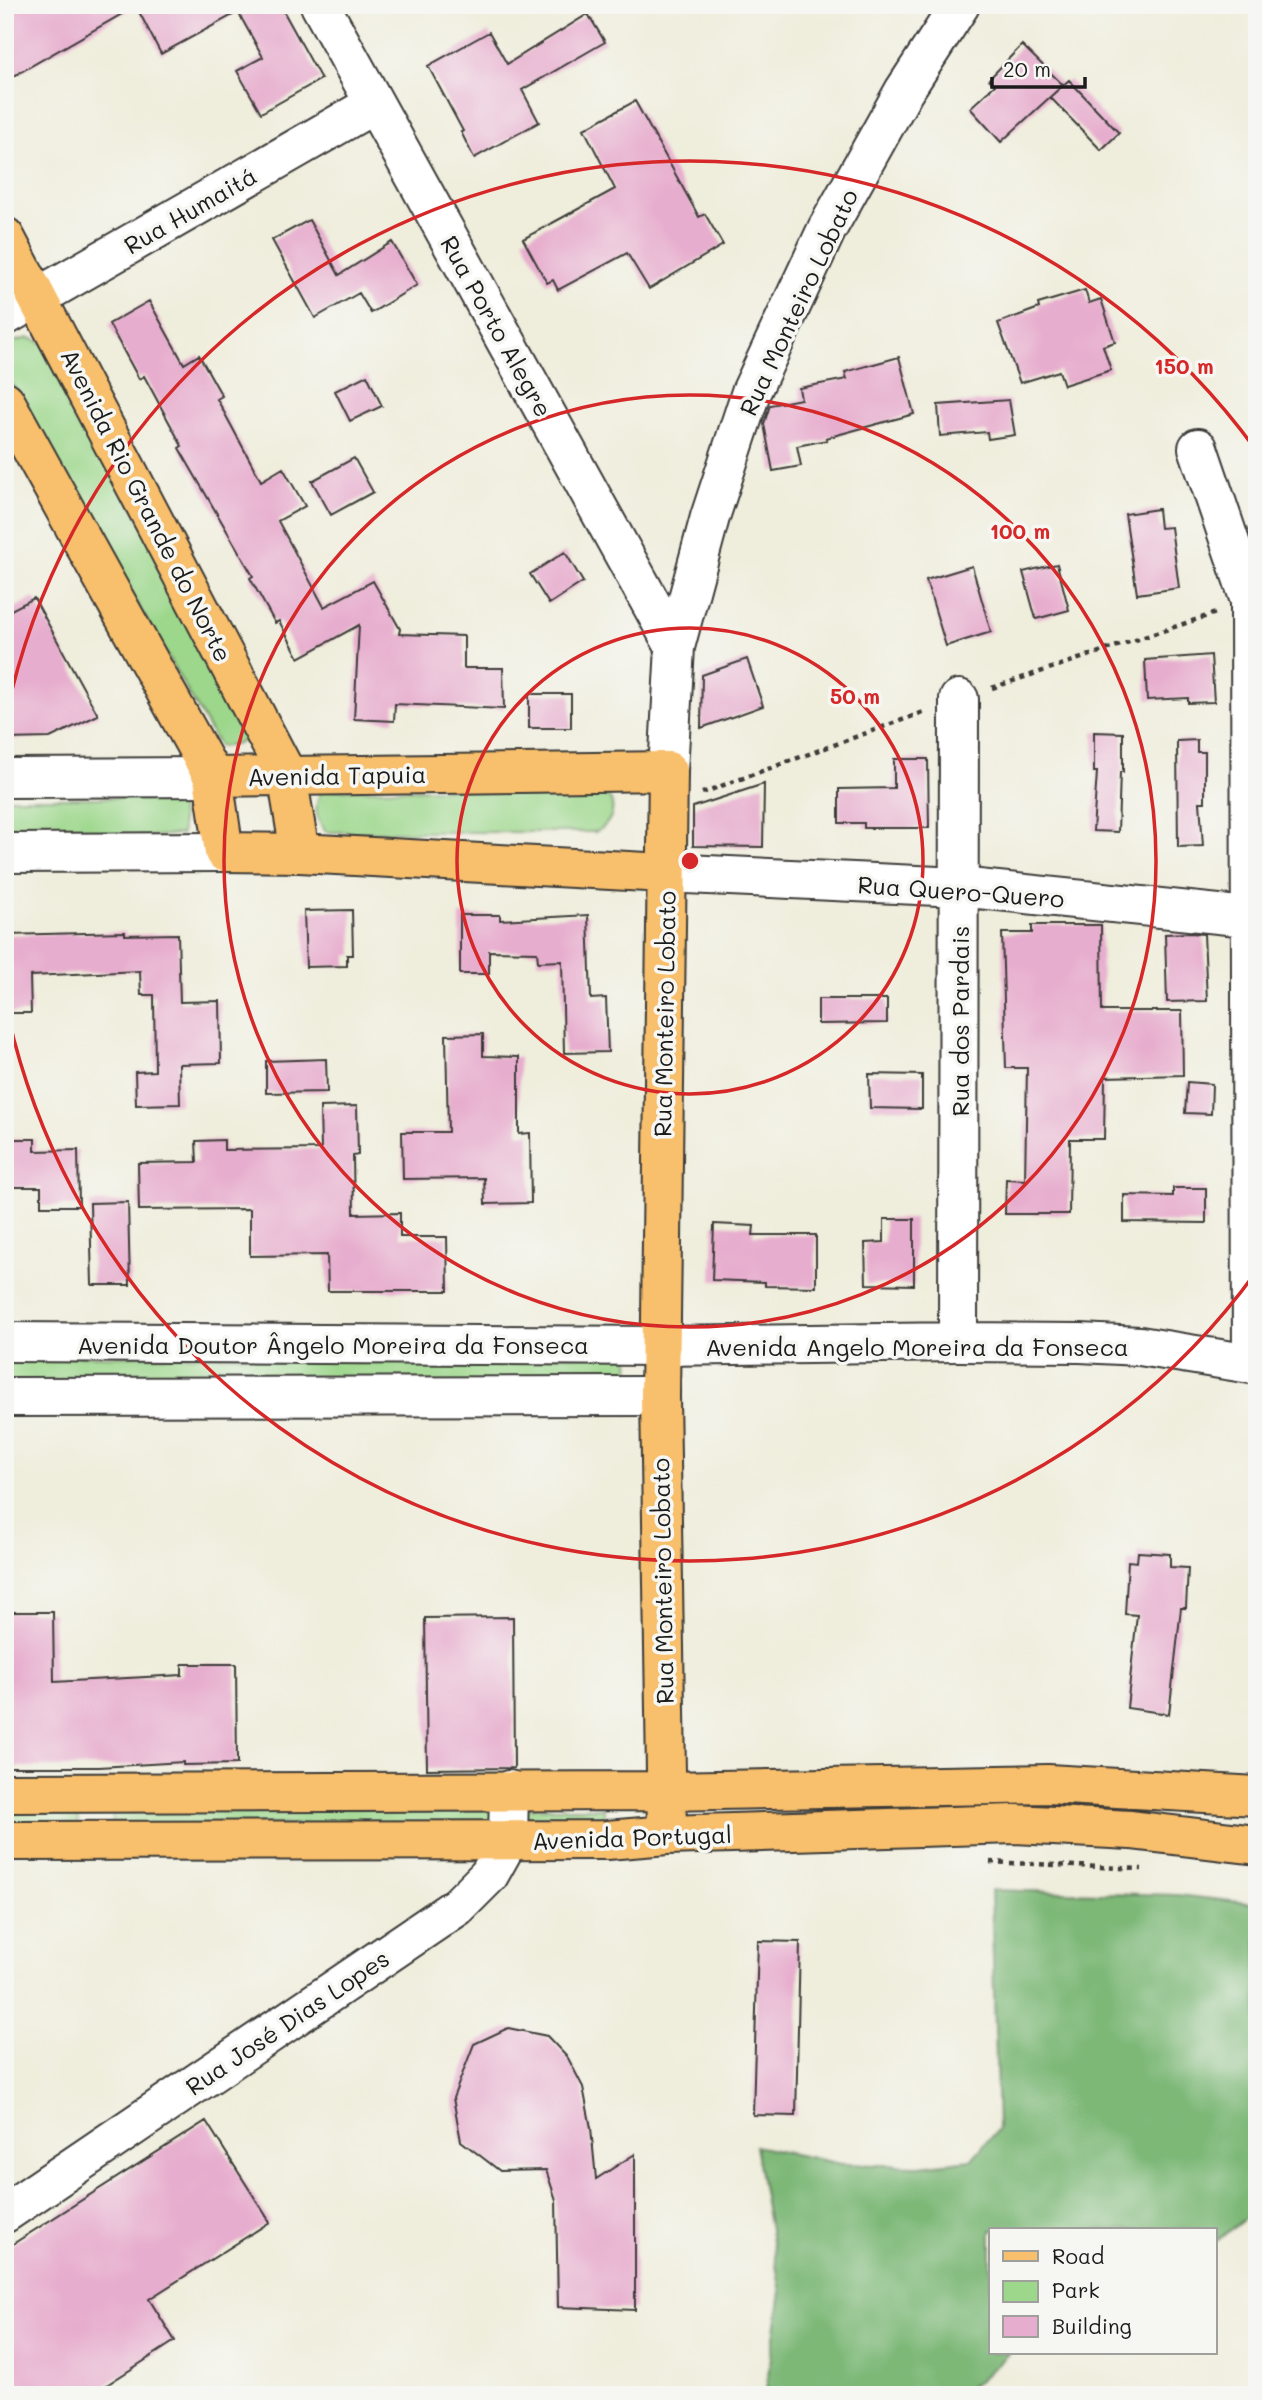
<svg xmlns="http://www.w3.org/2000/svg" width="1262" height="2400" font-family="Mali,sans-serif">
	<rect width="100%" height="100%" fill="#f6f6f2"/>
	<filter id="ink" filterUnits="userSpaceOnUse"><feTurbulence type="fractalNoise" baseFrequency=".0143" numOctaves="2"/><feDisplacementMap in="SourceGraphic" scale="14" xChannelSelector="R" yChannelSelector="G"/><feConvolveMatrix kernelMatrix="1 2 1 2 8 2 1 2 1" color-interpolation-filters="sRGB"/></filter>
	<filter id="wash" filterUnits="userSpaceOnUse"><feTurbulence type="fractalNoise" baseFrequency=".00686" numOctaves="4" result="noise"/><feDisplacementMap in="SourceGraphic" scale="28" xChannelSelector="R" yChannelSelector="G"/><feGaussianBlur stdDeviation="1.57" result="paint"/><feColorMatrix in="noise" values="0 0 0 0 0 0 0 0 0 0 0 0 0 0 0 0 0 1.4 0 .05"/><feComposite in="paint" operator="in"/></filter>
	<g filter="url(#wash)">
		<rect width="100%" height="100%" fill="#efeddb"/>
		<path fill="#9cd78b" stroke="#5c7a54" stroke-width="2" d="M 29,338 L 43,343 L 254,730 C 244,743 235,747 219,746 L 5,373 L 6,350 L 13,342 Z
			M 596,788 C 620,798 616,822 595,832 L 326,832 C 315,817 313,807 322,790 Z
			M 5,798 L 174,798 L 180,803 L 182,834 L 5,847 Z
			M 629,1355 L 630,1384 L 5,1388 L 5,1356 Z
			M 5,1808 L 77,1808 L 78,1824 L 5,1825 Z
			M 112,1808 L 604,1808 L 604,1824 L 113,1825 Z"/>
		<path fill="#7db877" stroke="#4c6a4a" stroke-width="2" d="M 991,1890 L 1177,1895 L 1257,1904 L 1257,2209 L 1215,2242 L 1215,2230 L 991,2230 L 991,2353 L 1009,2353 L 979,2381 L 956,2395 L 765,2395 L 781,2292 L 755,2146 L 841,2164 L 919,2166 L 971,2160 L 998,2129 Z"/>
		<g id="blocks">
			<path fill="#e7adce" d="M 5,5 L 280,5 L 321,79 L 261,113 L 237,71 L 263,57 L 238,12 L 161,54 L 136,6 L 5,81 Z
				M 588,14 L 605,42 L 522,90 L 539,122 L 474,158 L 461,132 L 463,131 L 428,66 L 489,32 L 507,64 Z
				M 1022,45 L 1063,85 L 1001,142 L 970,108 L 995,85 L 989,79 Z
				M 1069,80 L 1119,133 L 1101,150 L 1050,97 Z
				M 635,101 L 699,217 L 705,214 L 723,245 L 649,289 L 627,253 L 558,290 L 553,280 L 547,283 L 523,239 L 615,189 L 584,129 Z
				M 309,220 L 339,275 L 392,242 L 417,285 L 371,313 L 359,293 L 315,318 L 272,240 Z
				M 1085,290 L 1089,303 L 1101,299 L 1115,342 L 1103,346 L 1111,370 L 1064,385 L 1059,371 L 1020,383 L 998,323 L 1039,308 L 1038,304 Z
				M 149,301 L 184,364 L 199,355 L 222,396 L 217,399 L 261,481 L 283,468 L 305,506 L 278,521 L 324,607 L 373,581 L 400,629 L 399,634 L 464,636 L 464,668 L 503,668 L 504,709 L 395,704 L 394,721 L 354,719 L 359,625 L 299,658 L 279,621 L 275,623 L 250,578 L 253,576 L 179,448 L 182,446 L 144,376 L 139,379 L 109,324 Z
				M 899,357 L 914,414 L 826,438 L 827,440 L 797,446 L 801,466 L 773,471 L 764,424 L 770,405 L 801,399 L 799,388 L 847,379 L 845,372 Z
				M 367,375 L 382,406 L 350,421 L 335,391 Z
				M 1009,400 L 1015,435 L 988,439 L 987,432 L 940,436 L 938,405 Z
				M 354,458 L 373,492 L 331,515 L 312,481 Z
				M 1158,509 L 1160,528 L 1171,527 L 1179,588 L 1137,594 L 1125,514 Z
				M 565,552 L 583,582 L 549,604 L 530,574 Z
				M 1057,564 L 1069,610 L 1036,619 L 1023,572 Z
				M 972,566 L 991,632 L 946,646 L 926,580 Z
				M 34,598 L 98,715 L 50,738 L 5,739 L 5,613 Z
				M 1211,655 L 1214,702 L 1188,703 L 1188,698 L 1147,700 L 1145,660 Z
				M 747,659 L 763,706 L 701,728 L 702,675 Z
				M 529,694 L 571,694 L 571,728 L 529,728 Z
				M 1094,732 L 1123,733 L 1123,772 L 1120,772 L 1118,832 L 1093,831 L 1097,772 L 1094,772 Z
				M 1197,740 L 1197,752 L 1205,752 L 1205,802 L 1200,802 L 1203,846 L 1178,847 L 1177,741 Z
				M 894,759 L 928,759 L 929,828 L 864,828 L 864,823 L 839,823 L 839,789 L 894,788 Z
				M 764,784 L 763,847 L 693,846 L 693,807 Z
				M 352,910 L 353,955 L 347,955 L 347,966 L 306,967 L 304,911 Z
				M 460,915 L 500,915 L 500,920 L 588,915 L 591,999 L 606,998 L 608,1052 L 564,1053 L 562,961 L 538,962 L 537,952 L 489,951 L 489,974 L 460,974 Z
				M 1032,925 L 1101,925 L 1102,1011 L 1182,1011 L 1183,1075 L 1105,1077 L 1104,1139 L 1070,1139 L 1069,1214 L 1005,1214 L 1006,1179 L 1025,1180 L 1027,1068 L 1006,1068 L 1002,933 L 1032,933 Z
				M 125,932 L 125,935 L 178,934 L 180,1002 L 220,1001 L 221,1063 L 179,1064 L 180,1104 L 136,1105 L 135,1072 L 155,1071 L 154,995 L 141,995 L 140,971 L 30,976 L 31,1013 L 5,1013 L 5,935 Z
				M 1190,933 L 1204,934 L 1207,1001 L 1167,1002 L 1165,934 Z
				M 818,999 L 887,999 L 887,1023 L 818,1024 Z
				M 483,1034 L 483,1056 L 519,1057 L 519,1134 L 530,1133 L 531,1203 L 485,1204 L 484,1178 L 403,1179 L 402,1132 L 448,1132 L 446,1035 Z
				M 326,1059 L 327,1092 L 266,1093 L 266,1061 Z
				M 869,1074 L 922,1075 L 922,1109 L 870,1108 Z
				M 1187,1082 L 1212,1084 L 1211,1114 L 1185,1113 Z
				M 357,1106 L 358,1155 L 353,1156 L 354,1214 L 400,1213 L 400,1237 L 447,1237 L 448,1291 L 328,1291 L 327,1255 L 250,1256 L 250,1209 L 139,1210 L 138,1163 L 197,1162 L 196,1141 L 224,1140 L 224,1150 L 321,1149 L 320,1107 Z
				M 5,1139 L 35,1139 L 35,1151 L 78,1150 L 79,1206 L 41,1206 L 41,1187 L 5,1187 Z
				M 1173,1188 L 1206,1188 L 1206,1223 L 1124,1222 L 1124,1195 L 1173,1196 Z
				M 128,1202 L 130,1285 L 92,1285 L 90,1203 Z
				M 884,1219 L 914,1219 L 914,1285 L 866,1284 L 865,1243 L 884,1242 Z
				M 714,1224 L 754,1226 L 753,1235 L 816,1235 L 816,1287 L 765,1286 L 765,1282 L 712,1280 Z
				M 1138,1552 L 1170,1554 L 1170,1567 L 1188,1568 L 1186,1608 L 1181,1608 L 1169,1714 L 1127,1708 L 1137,1615 L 1125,1614 L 1128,1561 L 1137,1562 Z
				M 5,1612 L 53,1612 L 54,1682 L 182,1675 L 182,1664 L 236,1664 L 237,1764 L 183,1765 L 183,1762 L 99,1767 L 5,1767 Z
				M 513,1617 L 514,1768 L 427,1769 L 425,1618 Z
				M 758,1941 L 800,1942 L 796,2116 L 753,2115 Z
				M 508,2028 L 547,2036 L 568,2058 L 583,2087 L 591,2128 L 596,2179 L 635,2154 L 635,2310 L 558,2307 L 556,2200 L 546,2170 L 500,2171 L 461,2141 L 453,2098 L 474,2044 Z
				M 206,2121 L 270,2222 L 149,2299 L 175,2341 L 91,2395 L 5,2395 L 5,2249 Z"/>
		</g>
	</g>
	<g filter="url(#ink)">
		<use href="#blocks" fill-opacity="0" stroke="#3c3b39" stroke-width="2"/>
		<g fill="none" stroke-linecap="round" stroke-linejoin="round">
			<defs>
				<path id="minor" d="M 320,5 L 675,647
					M 5,316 L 374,104
					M 1198,448 L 1250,601 L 1252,1364
					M 668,771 L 675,647 L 710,517 L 751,392 L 827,229 L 904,91 L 960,5
					M 5,778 L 213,777
					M 5,853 L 224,852
					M 665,873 L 959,887 L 1257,918
					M 5,1342 L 661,1346 L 958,1342 L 1080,1343 L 1140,1346 L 1257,1365
					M 958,1342 L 959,699
					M 5,1397 L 660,1396
					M 5,2213 L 458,1906 L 489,1875 L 508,1841 L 509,1790"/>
				<path id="major" d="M 5,237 L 287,775 L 300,853
					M 5,401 L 213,777 L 224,852 L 300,853 L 665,873
					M 213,777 L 668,771 L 660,1396 L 667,1835
					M 5,1793 L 665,1791 L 1048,1784 L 1257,1796
					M 5,1841 L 607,1840 L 667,1835 L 1015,1824 L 1131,1830 L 1257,1845"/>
			</defs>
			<use href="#minor" stroke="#3c3b39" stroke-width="42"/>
			<use href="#major" stroke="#3c3b39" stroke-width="42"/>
			<path stroke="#3c3b39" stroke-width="4.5" stroke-dasharray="5 5" stroke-linecap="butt" d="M 992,688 L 1216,613
				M 702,793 L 924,712
				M 990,1862 L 1142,1869"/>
			<use href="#minor" stroke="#fff" stroke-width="38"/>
			<use href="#major" stroke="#f8bf6c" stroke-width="38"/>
		</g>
	</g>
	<g fill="none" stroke="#d62828" stroke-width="3.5">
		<circle cx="690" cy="861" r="233"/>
		<circle cx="690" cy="861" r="466"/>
		<path d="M1256 1272A699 699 0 0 1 6 1006M6 716A699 699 0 0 1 1256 450"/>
	</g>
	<g text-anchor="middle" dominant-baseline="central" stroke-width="7" stroke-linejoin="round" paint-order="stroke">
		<g font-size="24" fill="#1c1c1c" stroke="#f6f6f2">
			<text transform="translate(190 210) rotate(-30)">Rua Humaitá</text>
			<text transform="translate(798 302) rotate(-65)">Rua Monteiro Lobato</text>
			<text transform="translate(497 326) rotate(61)">Rua Porto Alegre</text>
			<text transform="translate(147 505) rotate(63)">Avenida Rio Grande do Norte</text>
			<text transform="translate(337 775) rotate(-1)">Avenida Tapuia</text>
			<text transform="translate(961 891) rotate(4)">Rua Quero-Quero</text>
			<text transform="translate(664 1014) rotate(-89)">Rua Monteiro Lobato</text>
			<text transform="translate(959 1021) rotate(-90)">Rua dos Pardais</text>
			<text x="333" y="1344">Avenida Doutor Ângelo Moreira da Fonseca</text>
			<text x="917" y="1346">Avenida Angelo Moreira da Fonseca</text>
			<text transform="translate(662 1581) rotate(-91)">Rua Monteiro Lobato</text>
			<text transform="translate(632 1837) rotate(-2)">Avenida Portugal</text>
			<text transform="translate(287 2022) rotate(-34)">Rua José Dias Lopes</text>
		</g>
	</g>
	<circle cx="690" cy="861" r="10" fill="#d62828" stroke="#f6f6f2" stroke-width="3.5"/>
	<g font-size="21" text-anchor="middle" font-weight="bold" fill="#d62828" stroke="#f6f6f2" stroke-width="7" stroke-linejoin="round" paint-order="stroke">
		<text x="1184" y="374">150 m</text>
		<text x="1020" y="539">100 m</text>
		<text x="855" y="704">50 m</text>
	</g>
	<rect width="1262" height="2400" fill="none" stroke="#f6f6f2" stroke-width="28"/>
	<rect x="989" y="2228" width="228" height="126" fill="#f6f6f2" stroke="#9f9f9c" stroke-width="2"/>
	<rect x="1003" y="2251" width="35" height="10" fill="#f8bf6c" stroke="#9f9f9c" stroke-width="2"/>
	<text x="1052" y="2264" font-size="21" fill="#1c1c1c">Road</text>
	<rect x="1003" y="2281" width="35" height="21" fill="#9cd78b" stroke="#9f9f9c" stroke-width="2"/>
	<text x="1052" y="2298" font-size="21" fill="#1c1c1c">Park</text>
	<rect x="1003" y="2316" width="35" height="21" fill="#e7adce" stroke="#9f9f9c" stroke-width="2"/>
	<text x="1052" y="2334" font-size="21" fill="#1c1c1c">Building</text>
	<path d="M992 77v10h93v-10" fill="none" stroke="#1c1c1c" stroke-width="3.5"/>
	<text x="1003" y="77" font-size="21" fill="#1c1c1c" stroke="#f6f6f2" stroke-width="5" paint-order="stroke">20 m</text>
</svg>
